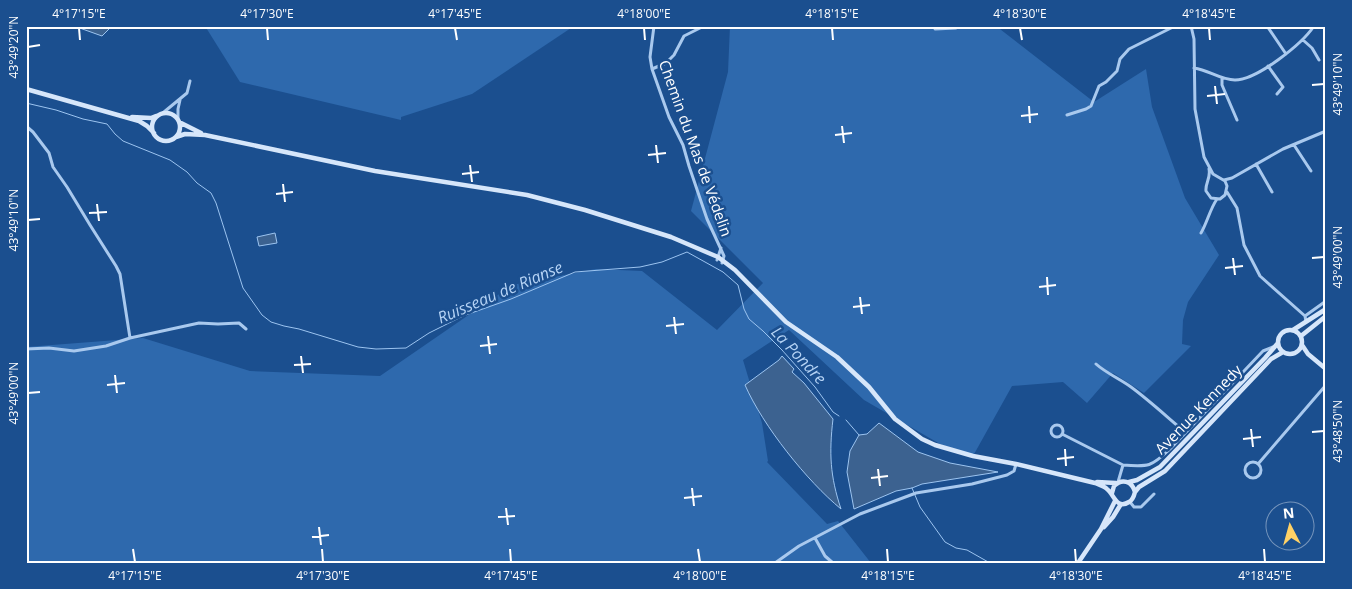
<svg xmlns="http://www.w3.org/2000/svg" width="1352" height="589" font-family="'Open Sans',sans-serif">
	<rect width="100%" height="100%" fill="#1b4f8f"/>
	<path fill="#2e69ad" d="M 205,26 L 574,26 L 472,94 L 401,117 L 401,120 L 240,82 Z
		M 730,26 L 996,26 L 1094,102 L 1146,69 L 1152,107 L 1185,198 L 1219,255 L 1188,302 L 1183,320 L 1182,344 L 1191,346 L 1144,393 L 1113,373 L 1087,403 L 1063,382 L 1012,386 L 973,456 L 940,444 L 864,400 L 789,330 L 743,360 L 762,423 L 768,461 L 767,462 L 827,524 L 838,521 L 871,563 L 26,563 L 26,347 L 143,338 L 250,371 L 380,376 L 512,285 L 596,269 L 642,271 L 717,330 L 763,283 L 691,211 L 728,72 Z"/>
	<path fill="#3c6290" stroke="#9cc4f0" d="M 74,26 L 112,26 L 102,36 Z
		M 275,233 L 277,243 L 259,246 L 257,237 Z
		M 782,356 L 794,369 L 792,372 L 804,383 L 833,419 C 829,453 830,476 841,509 C 807,481 763,426 745,385 L 779,360 Z
		M 879,423 L 918,452 L 950,463 L 998,472 L 922,484 L 912,488 L 896,491 L 854,509 L 847,472 L 850,451 L 859,435 L 867,434 Z"/>
	<g fill="none" stroke-linecap="round" stroke-linejoin="round">
		<path stroke="#9cc4f0" stroke-width="1" d="M 26,103 L 56,110 L 83,119 L 107,124 L 115,134 L 123,141 L 170,160 L 187,172 L 197,183 L 211,193 L 216,203 L 243,288 L 262,315 L 271,322 L 284,326 L 299,329 L 358,347 L 376,349 L 406,348 L 429,333 L 463,316 L 511,299 L 575,272 L 640,267 L 662,262 L 687,252 L 723,272 L 738,285 L 744,309 L 749,319 L 763,331 L 782,350 L 815,387 L 833,412 L 839,416
			M 846,420 L 859,435
			M 912,488 L 920,507 L 945,542 L 956,548 L 967,550 L 990,563"/>
		<path stroke="#a9c9ee" stroke-width="3" d="M 654,26 L 650,57 L 652,69 L 669,117 L 683,145 L 689,166 L 707,219 L 724,256 L 722,263
			M 1191,26 L 1194,39 L 1195,109 L 1204,157 L 1213,174 L 1225,181 L 1227,186 L 1225,195 L 1220,199 L 1211,198 L 1206,191 C 1205,183 1211,178 1209,169
			M 1267,26 L 1286,54
			M 935,29 L 956,28 L 960,26
			M 1303,40 L 1312,48 L 1319,60
			M 1268,66 L 1283,87 L 1277,94
			M 1194,68 C 1209,70 1220,80 1235,80 C 1257,80 1302,44 1314,26
			M 652,69 L 666,63 L 674,55 L 684,36 L 704,26
			M 1222,78 L 1222,85 L 1237,120
			M 164,112 L 187,93 L 190,81
			M 1067,115 L 1086,109 L 1091,106 L 1099,86 L 1106,82 L 1117,71 L 1120,59 L 1129,49 L 1175,26
			M 178,118 L 178,109 L 180,100
			M 26,126 L 33,132 L 49,153 L 53,167 L 67,187 L 90,225 L 116,266 L 120,274 L 130,338
			M 1294,145 L 1311,171
			M 1256,164 L 1272,192
			M 1224,180 L 1232,178 L 1283,149 L 1326,131
			M 1227,192 L 1237,208 L 1244,245 L 1260,276 L 1305,316 L 1306,322
			M 1201,233 C 1207,223 1210,209 1217,199
			M 717,260 L 721,248
			M 1305,316 L 1326,301
			M 26,349 L 49,348 L 74,351 L 106,346 L 130,338 L 199,323 L 218,324 L 239,323 L 246,329
			M 1096,364 C 1106,373 1120,379 1131,387 C 1150,401 1167,417 1185,432
			M1051 431a6 6 0 1 1 12 0a6 6 0 1 1-12 0Z
			M 1062,434 L 1123,465 L 1118,482
			M1245 470a8 8 0 1 1 16 0a8 8 0 1 1-16 0Z
			M 1258,464 L 1326,385
			M 1123,465 C 1149,467 1151,467 1170,449 L 1263,351 L 1273,347
			M 1130,502 L 1134,507 L 1141,507 L 1154,494
			M 815,538 L 825,556 L 833,563
			M 775,563 L 799,546 L 860,514 L 916,493 L 972,484 L 1007,475 L 1014,471 L 1016,464"/>
		<path stroke="#d6e6fa" stroke-width="4.5" d="M 26,89 L 139,121 L 147,126 L 154,133
			M152 127a14 14 0 1 1 28 0a14 14 0 1 1-28 0Z
			M 132,117 L 151,118 L 156,116
			M 181,123 L 201,133
			M 176,137 L 185,134 L 205,135 L 375,171 L 527,195 L 585,210 L 671,237 L 718,257 L 735,270 L 786,322 L 837,357 L 869,387 L 895,419 L 922,439 L 935,445 L 973,456 L 1016,464 L 1095,483 C 1100,485 1104,486 1107,489 C 1114,494 1116,510 1129,502 C 1133,500 1134,496 1135,492 C 1132,481 1122,478 1114,486 L 1112,493
			M1278 342a12 12 0 1 1 24 0a12 12 0 1 1-24 0Z
			M 1293,330 L 1326,309
			M 1301,336 L 1326,316
			M 1302,345 L 1308,354 L 1326,369
			M 1097,482 L 1116,483
			M 1129,482 L 1137,480 L 1160,467 L 1265,358 L 1278,343
			M 1135,492 L 1139,487 L 1165,471 L 1271,359 L 1283,352
			M 1104,527 L 1113,517 L 1121,504
			M 1078,563 L 1101,529 L 1115,501"/>
	</g>
	<path fill="none" stroke="#fff" stroke-width="2" d="M 79,28 L 80,40M 267,28 L 268,40M 455,28 L 457,40M 644,28 L 645,40M 832,28 L 833,40M 1020,28 L 1022,40M 1209,28 L 1210,40M 28,47 L 40,45M 1312,85 L 1324,84M 1215,86 L 1217,104M 1207,96 L 1225,94M 1029,106 L 1030,123M 1021,116 L 1038,114M 842,126 L 844,143M 835,135 L 852,133M 656,145 L 658,163M 648,155 L 666,153M 470,165 L 472,182M 462,174 L 479,172M 283,184 L 285,202M 276,194 L 293,192M 97,204 L 99,221M 89,213 L 107,212M 28,220 L 40,219M 1233,258 L 1235,275M 1312,258 L 1324,257M 1225,268 L 1243,266M 1047,277 L 1048,295M 1039,287 L 1056,285M 860,297 L 862,314M 853,307 L 870,305M 674,317 L 676,334M 666,326 L 684,324M 488,336 L 490,354M 480,346 L 497,344M 301,356 L 303,373M 294,365 L 311,364M 115,375 L 117,393M 107,385 L 125,383M 28,393 L 40,392M 1251,429 L 1253,447M 1312,432 L 1324,431M 1243,439 L 1261,437M 1065,449 L 1066,466M 1057,459 L 1074,457M 878,469 L 880,486M 871,478 L 888,476M 692,488 L 694,506M 684,498 L 702,496M 506,508 L 508,525M 498,517 L 515,516M 319,527 L 321,545M 312,537 L 329,535M 133,549 L 135,562M 322,549 L 323,562M 510,549 L 511,562M 698,549 L 700,562M 887,549 L 888,562M 1075,549 L 1076,562M 1264,549 L 1265,562"/>
	<g text-anchor="middle" dominant-baseline="central" stroke-width="5" stroke-linejoin="round" paint-order="stroke">
		<g font-size="15" fill="#fff" stroke="#1b4f8f">
			<text transform="translate(696 148) rotate(70)">Chemin du Mas de Védelin</text>
			<text transform="translate(1198 409) rotate(-46)">Avenue Kennedy</text>
		</g>
		<g font-size="16" font-style="italic" fill="#b5d3f5" stroke="#1b4f8f">
			<text transform="translate(500 292) rotate(-23)">Ruisseau de Rianse</text>
			<text transform="translate(799 355) rotate(47)">La Pondre</text>
		</g>
	</g>
	<rect width="1352" height="589" fill="none" stroke="#1b4f8f" stroke-width="55"/>
	<g transform="translate(1290 526) rotate(354)"><circle r="24" fill="#1b4f8f" stroke="#7695bc"/>
	<path d="M0-4L9 19L0 12L-9 19Z" fill="#ffd166"/>
	<text y="-8" font-size="14" font-weight="bold" text-anchor="middle" fill="#ffffff">N</text>
	</g>
	<rect x="28" y="28" width="1296" height="534" fill="none" stroke="#fff" stroke-width="2"/>
	<g font-size="12" text-anchor="middle" fill="#fff">
		<text x="79" y="18">4°17'15"E</text>
		<text x="267" y="18">4°17'30"E</text>
		<text x="455" y="18">4°17'45"E</text>
		<text x="644" y="18">4°18'00"E</text>
		<text x="832" y="18">4°18'15"E</text>
		<text x="1020" y="18">4°18'30"E</text>
		<text x="1209" y="18">4°18'45"E</text>
		<text transform="translate(14 47) rotate(-90)" y="4">43°49'20"N</text>
		<text transform="translate(1338 84) rotate(-90)" y="4">43°49'10"N</text>
		<text transform="translate(14 220) rotate(-90)" y="4">43°49'10"N</text>
		<text transform="translate(1338 257) rotate(-90)" y="4">43°49'00"N</text>
		<text transform="translate(14 393) rotate(-90)" y="4">43°49'00"N</text>
		<text transform="translate(1338 431) rotate(-90)" y="4">43°48'50"N</text>
		<text x="135" y="580">4°17'15"E</text>
		<text x="323" y="580">4°17'30"E</text>
		<text x="511" y="580">4°17'45"E</text>
		<text x="700" y="580">4°18'00"E</text>
		<text x="888" y="580">4°18'15"E</text>
		<text x="1076" y="580">4°18'30"E</text>
		<text x="1265" y="580">4°18'45"E</text>
	</g>
</svg>
